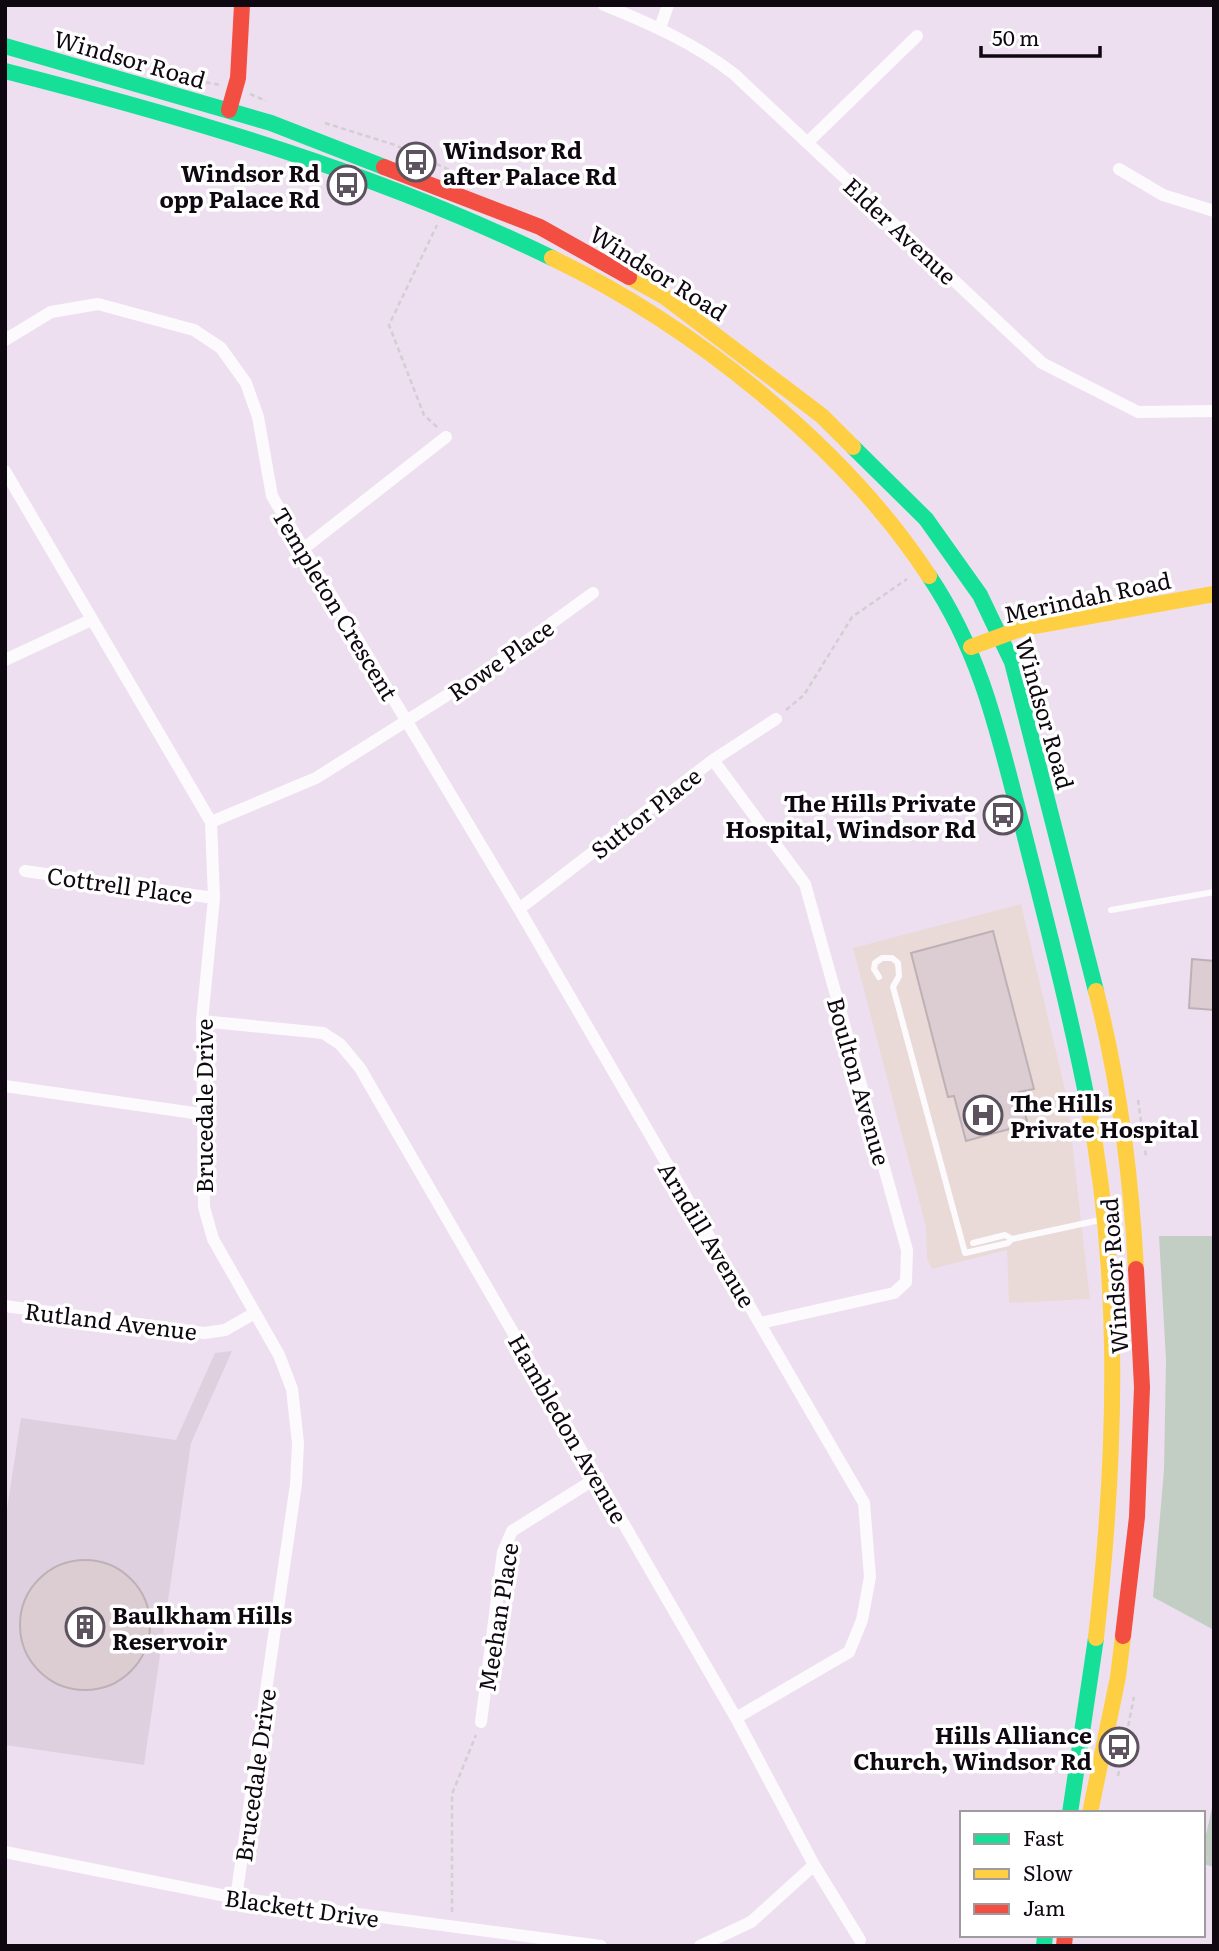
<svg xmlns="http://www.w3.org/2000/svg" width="1219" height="1951" font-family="Literata,serif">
	<rect width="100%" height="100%" fill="#eddff0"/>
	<path fill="#dfd0e0" d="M 232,1351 L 191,1443 L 144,1765 L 5,1745 L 5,1522 L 21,1418 L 176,1440 L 215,1353 Z"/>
	<path fill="#e9dad7" d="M 1021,904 L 1067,1098 L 1090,1299 L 1009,1303 L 1007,1250 L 932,1269 L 927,1258 L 926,1227 L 853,948 Z"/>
	<path fill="#c2cec4" d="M 1159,1236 L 1214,1236 L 1214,1630 L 1153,1597 L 1164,1470 L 1166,1360 Z
		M 1214,1799 L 1214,1867 L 1203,1864 L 1203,1848 Z"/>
	<path fill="#dbcdd2" stroke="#beb1b6" stroke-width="2" d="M 993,931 L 1034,1089 L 1019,1092 L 1027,1121 L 1012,1124 L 1013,1128 L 966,1141 L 954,1096 L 948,1097 L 911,953 Z
		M 1192,959 L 1214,961 L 1214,1010 L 1189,1008 Z
		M20 1625a65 65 0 1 1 130 0a65 65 0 1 1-130 0Z"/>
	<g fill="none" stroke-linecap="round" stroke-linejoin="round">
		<path stroke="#d2ced2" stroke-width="2.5" stroke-dasharray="5 3.5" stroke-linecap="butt" d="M 189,79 L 220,85
			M 250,94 L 266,101
			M 325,123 L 395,145 L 465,177
			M 437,427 L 424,415 L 389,325 L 437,225
			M 1006,603 L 1016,612
			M 1028,656 L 1031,654 L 1030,644
			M 786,710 L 804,695 L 852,617 L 907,579
			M 1138,1100 L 1146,1156
			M 1118,1776 L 1134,1697
			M 1203,1857 L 1214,1859
			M 452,1912 L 452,1794 L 476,1735"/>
		<path stroke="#fcfafd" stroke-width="6" d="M 1111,910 L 1214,892
			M 879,977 L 874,969 L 875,963 L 882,958 L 892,958 L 898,963 L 899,976 L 893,987 L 965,1253 L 1008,1243 L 1012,1239 L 1100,1220
			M 973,1243 L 1005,1235 L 1012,1239"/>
		<path stroke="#fcfafd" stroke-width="12" d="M 604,5 C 651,24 694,43 734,74 L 1042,363 L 1138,412 L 1214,411
			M 660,28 L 668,5
			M 807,143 L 917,36
			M 1119,169 L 1163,195 L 1214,211
			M 5,340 L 51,312 L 98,304 L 194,330 L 221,348 L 246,383 L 258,417 L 272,496 L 519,909 L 864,1503 L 870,1577 L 862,1620 L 849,1652 L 736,1718
			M 5,471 L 211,822 L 214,898 L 202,1021 L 204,1207 L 213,1239 L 279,1355 L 292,1389 L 298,1443 L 296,1484 L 236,1898
			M 303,549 L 446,437
			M 5,660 L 91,620
			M 713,760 L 805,884 L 907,1250 L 906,1282 L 894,1293 L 761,1323
			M 211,822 L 316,778 L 487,670 L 593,593
			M 25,871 L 214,898
			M 519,909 L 713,760 L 776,719
			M 202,1021 L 323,1033 L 340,1044 L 360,1068 L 736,1718 L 814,1865 L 860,1940
			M 5,1086 L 201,1114
			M 5,1306 L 204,1333 L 225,1330 L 255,1313
			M 481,1722 L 503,1552 L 512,1531 L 598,1477
			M 5,1852 L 236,1898 L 601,1946
			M 700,1946 L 751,1922 L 814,1865"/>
		<path stroke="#16e098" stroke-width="16" d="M 5,46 L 271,123 L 384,167
			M 5,71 C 193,119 377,173 552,258
			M 853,447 L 926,519 L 980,595 L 1012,662 L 1096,991
			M 929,576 C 983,656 999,738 1023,829 C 1046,920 1070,1012 1088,1104
			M 1070,1813 L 1096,1638
			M 1044,1946 L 1045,1935"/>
		<path stroke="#ffcf43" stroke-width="16" d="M 552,258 C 692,325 844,446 929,576
			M 629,277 L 665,297 L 822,416 L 853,447
			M 971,647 L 1023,628 L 1214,594
			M 1096,991 C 1119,1081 1131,1175 1136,1269
			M 1088,1104 C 1122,1280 1116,1461 1096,1638
			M 1090,1813 L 1118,1677 L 1123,1636"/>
		<path stroke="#f24e42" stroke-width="16" d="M 229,110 L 238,78 L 242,5
			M 384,167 L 540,227 L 629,277
			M 1123,1636 L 1137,1517 L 1142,1387 L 1136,1269
			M 1064,1946 L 1065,1935"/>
	</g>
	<defs>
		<symbol id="bus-ring" viewBox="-11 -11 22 22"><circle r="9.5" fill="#fff" stroke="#5d535f" stroke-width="1.5"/><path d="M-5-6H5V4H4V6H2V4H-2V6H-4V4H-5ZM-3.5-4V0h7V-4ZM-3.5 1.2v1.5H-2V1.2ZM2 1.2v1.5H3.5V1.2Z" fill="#5d535f"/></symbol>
		<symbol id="hospital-ring" viewBox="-11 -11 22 22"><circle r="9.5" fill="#fff" stroke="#5d535f" stroke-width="1.5"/><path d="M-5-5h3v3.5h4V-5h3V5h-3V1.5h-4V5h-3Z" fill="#5d535f"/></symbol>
		<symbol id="building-ring" viewBox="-11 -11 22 22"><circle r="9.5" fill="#fff" stroke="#5d535f" stroke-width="1.5"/><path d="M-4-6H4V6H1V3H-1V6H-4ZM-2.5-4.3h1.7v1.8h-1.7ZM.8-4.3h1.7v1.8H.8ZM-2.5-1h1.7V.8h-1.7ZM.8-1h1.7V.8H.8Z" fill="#5d535f"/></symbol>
	</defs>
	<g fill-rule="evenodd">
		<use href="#bus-ring" x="394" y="140" width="44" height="44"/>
		<use href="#bus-ring" x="325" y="163" width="44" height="44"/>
		<use href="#bus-ring" x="981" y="793" width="44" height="44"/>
		<use href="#hospital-ring" x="961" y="1093" width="44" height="44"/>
		<use href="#building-ring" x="63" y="1605" width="44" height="44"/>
		<use href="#bus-ring" x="1097" y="1725" width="44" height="44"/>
	</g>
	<g text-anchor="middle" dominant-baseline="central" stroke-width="7" stroke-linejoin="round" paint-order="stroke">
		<g font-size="23" fill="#100811" stroke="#fff">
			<text transform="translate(130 58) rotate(16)">Windsor Road</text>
			<text transform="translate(901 230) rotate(43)">Elder Avenue</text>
			<text transform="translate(659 272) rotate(32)">Windsor Road</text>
			<text transform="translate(1087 596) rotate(-12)">Merindah Road</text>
			<text transform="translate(336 603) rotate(59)">Templeton Crescent</text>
			<text transform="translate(500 659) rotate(-35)">Rowe Place</text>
			<text transform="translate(1046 713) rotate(74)">Windsor Road</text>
			<text transform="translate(645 812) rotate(-38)">Suttor Place</text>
			<text transform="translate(120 884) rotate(8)">Cottrell Place</text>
			<text transform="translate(860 1081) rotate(74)">Boulton Avenue</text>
			<text transform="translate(203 1106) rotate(-90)">Brucedale Drive</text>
			<text transform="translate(708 1234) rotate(59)">Arndill Avenue</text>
			<text transform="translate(1113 1276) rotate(-94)">Windsor Road</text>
			<text transform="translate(111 1320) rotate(7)">Rutland Avenue</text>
			<text transform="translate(569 1428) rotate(60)">Hambledon Avenue</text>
			<text transform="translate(497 1617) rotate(-81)">Meehan Place</text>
			<text transform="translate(254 1775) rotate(-82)">Brucedale Drive</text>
			<text transform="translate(302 1907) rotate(8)">Blackett Drive</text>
		</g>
		<g font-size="23" font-weight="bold" fill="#100811" stroke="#fff" text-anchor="start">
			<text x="443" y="149">Windsor Rd<tspan x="443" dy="26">after Palace Rd</tspan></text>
			<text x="320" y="172" text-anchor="end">Windsor Rd<tspan x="320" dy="26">opp Palace Rd</tspan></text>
			<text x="976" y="802" text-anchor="end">The Hills Private<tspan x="976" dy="26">Hospital, Windsor Rd</tspan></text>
			<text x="1010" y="1102">The Hills<tspan x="1010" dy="26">Private Hospital</tspan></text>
			<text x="112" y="1614">Baulkham Hills<tspan x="112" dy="26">Reservoir</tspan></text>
			<text x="1092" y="1734" text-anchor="end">Hills Alliance<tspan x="1092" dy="26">Church, Windsor Rd</tspan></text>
		</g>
	</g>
	<rect width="1219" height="1951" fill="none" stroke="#100811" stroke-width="14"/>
	<rect x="960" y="1811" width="245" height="126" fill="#ffffff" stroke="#9f9ca0" stroke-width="2"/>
	<rect x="974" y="1834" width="35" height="10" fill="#16e098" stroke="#9f9ca0" stroke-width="2"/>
	<text x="1023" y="1846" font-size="21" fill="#100811">Fast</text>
	<rect x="974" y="1869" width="35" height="10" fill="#ffcf43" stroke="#9f9ca0" stroke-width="2"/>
	<text x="1023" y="1881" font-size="21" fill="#100811">Slow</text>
	<rect x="974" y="1904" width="35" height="10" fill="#f24e42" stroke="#9f9ca0" stroke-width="2"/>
	<text x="1023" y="1916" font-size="21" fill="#100811">Jam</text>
	<path d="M981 46v10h119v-10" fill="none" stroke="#100811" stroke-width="3.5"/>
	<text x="992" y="46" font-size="21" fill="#100811" stroke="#ffffff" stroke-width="5" paint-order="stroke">50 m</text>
</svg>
